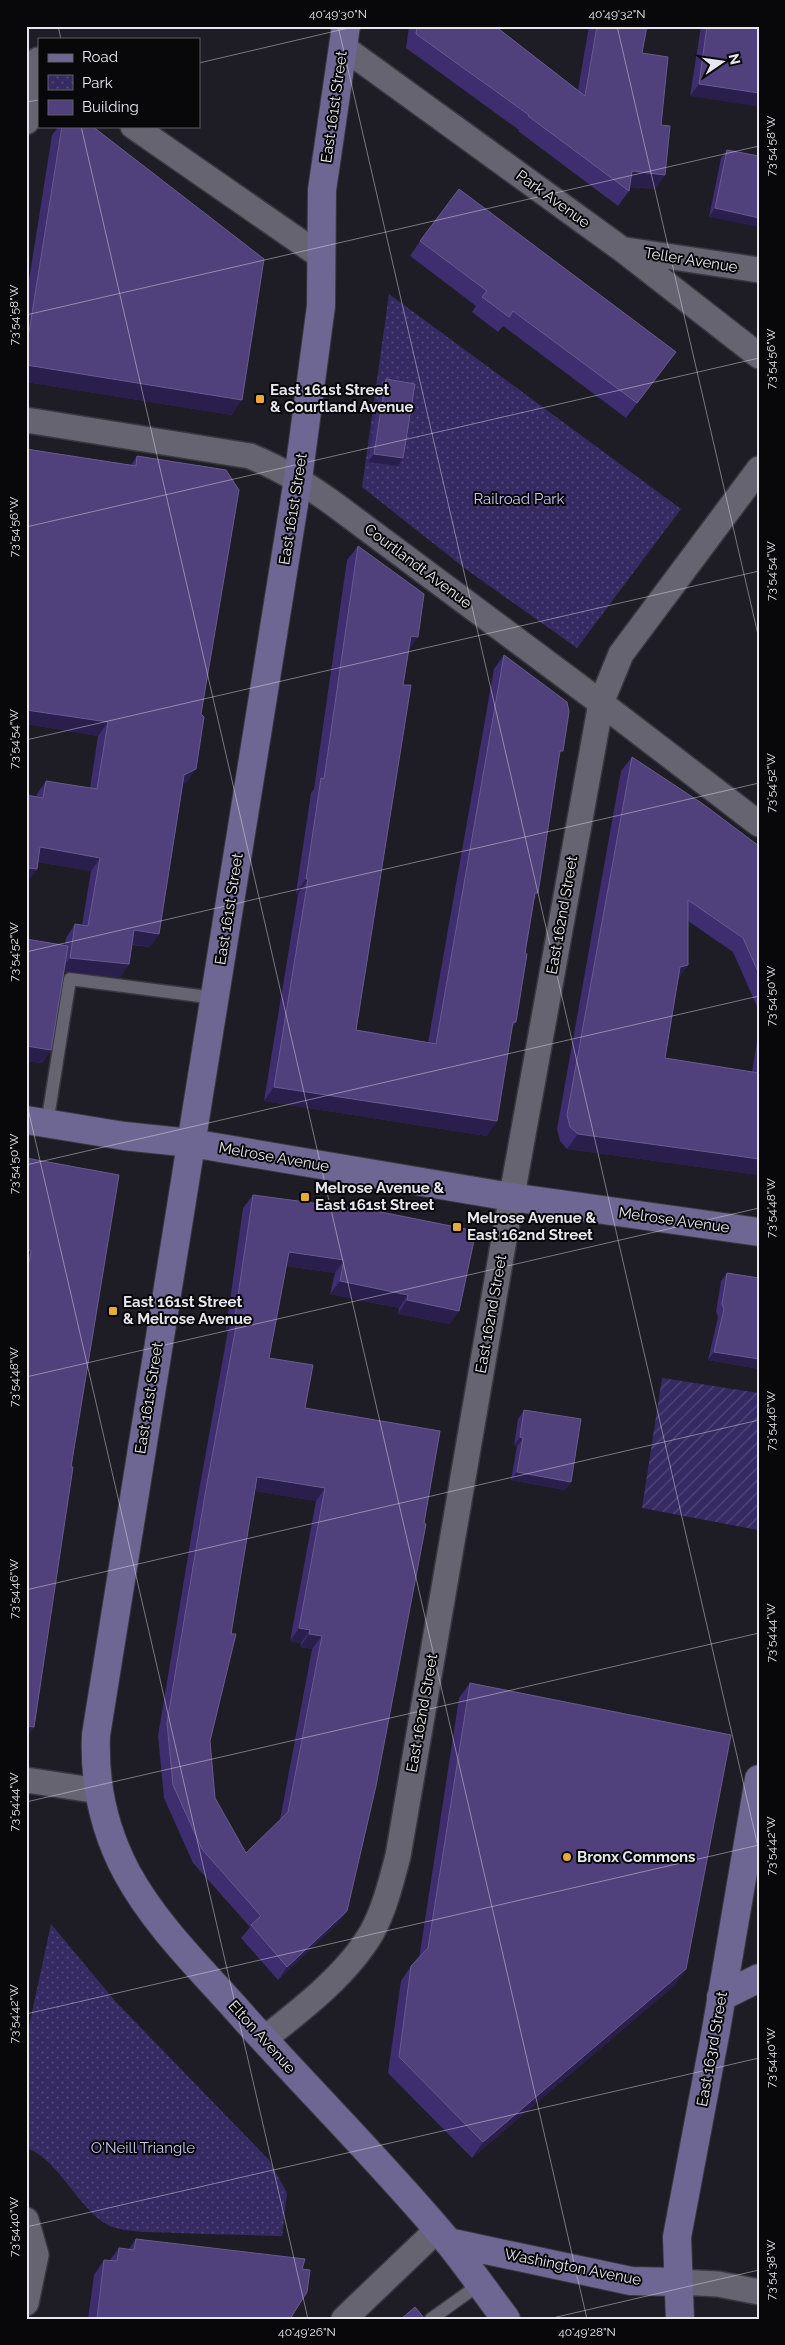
<svg xmlns="http://www.w3.org/2000/svg" width="785" height="2345" font-family="Raleway,sans-serif">
	<defs>
		<pattern id="park-dots" width="8" height="8" patternUnits="userSpaceOnUse" patternTransform="scale(1.25)"><rect width="8" height="8" fill="#362a63"/><path d="M2 2h.1M6 6h.1" fill="none" stroke="#53497a" stroke-width="1.8" stroke-linecap="round"/></pattern>
		<pattern id="garden-furrows" width="10" height="10" patternUnits="userSpaceOnUse" patternTransform="scale(1.25)"><rect width="10" height="10" fill="#362a63"/><path d="M-1 1l2-2M0 10L10 0M9 11l2-2" fill="none" stroke="#53497a"/></pattern>
	</defs>
	<rect width="100%" height="100%" fill="#1e1d26"/>
	<path fill="url(#park-dots)" d="M 389,294 L 681,509 L 577,648 L 467,570 L 362,487 Z
		M 51,1924 L 115,2001 L 269,2160 L 287,2193 L 282,2236 C 247,2235 211,2234 176,2233 C 159,2232 122,2233 108,2225 C 77,2208 57,2157 26,2148 L 26,2040 Z"/>
	<path fill="url(#garden-furrows)" d="M 662,1378 L 759,1393 L 758,1530 L 642,1508 Z"/>
	<g fill="none" stroke-linecap="round" stroke-linejoin="round">
		<defs>
			<path id="service" d="M 47,1124 L 70,979 L 215,998
				M 431,2319 L 480,2284"/>
			<path id="minor" d="M 343,47 L 623,250 L 759,356
				M 26,122 L 38,60
				M 133,126 L 322,257
				M 626,250 L 759,270
				M 26,420 L 250,456 C 284,470 313,488 342,510 L 601,703 L 759,824
				M 26,1780 L 99,1791
				M 264,2039 C 301,2010 348,1974 372,1932 C 385,1908 391,1882 398,1856 L 503,1245 L 601,703 L 621,654 L 759,469
				M 26,2220 L 36,2255 L 26,2303
				M 678,2282 L 718,2284 L 759,2292
				M 344,2319 L 438,2229"/>
			<path id="secondary" d="M 346,26 L 322,190 L 321,306 L 298,479 L 96,1735 C 94,1783 104,1830 127,1873 C 157,1928 205,1973 246,2020 C 310,2091 378,2159 440,2232 C 463,2259 484,2290 506,2319
				M 26,1120 L 124,1136 L 191,1143 L 511,1197 L 759,1232
				M 721,1997 L 759,1978
				M 448,2242 L 631,2281 L 678,2282
				M 680,2319 L 677,2237 L 716,2030 L 759,1779"/>
		</defs>
		<use href="#service" stroke="#393840" stroke-width="15"/>
		<use href="#minor" stroke="#393840" stroke-width="28"/>
		<use href="#secondary" stroke="#393840" stroke-width="30"/>
		<use href="#service" stroke="#656470" stroke-width="12"/>
		<use href="#minor" stroke="#656470" stroke-width="25"/>
		<use href="#secondary" stroke="#6f6793" stroke-width="28"/>
	</g>
	<path fill="#3e2d6f" fill-rule="evenodd" d="M 409,26 L 495,26 L 578,90 L 589,26 L 647,26 L 642,53 L 661,125 L 665,175 L 655,189 L 629,187 L 629,191 L 618,206 L 518,131 L 519,130 L 406,48 Z
		M 701,26 L 759,26 L 690,96 Z
		M 59,126 L 92,126 L 232,415 L 26,382 L 26,299 L 52,135 Z
		M 727,150 L 759,156 L 709,217 L 721,158 Z
		M 420,241 L 676,352 L 626,418 L 503,326 L 498,332 L 472,312 L 476,306 L 410,256 Z
		M 386,379 L 403,458 L 398,466 L 368,462 L 380,387 Z
		M 26,449 L 131,465 L 137,456 L 187,782 L 183,784 L 159,934 L 150,947 L 132,945 L 129,964 L 120,977 L 64,972 L 51,1050 L 42,1063 L 26,1061 L 26,939 L 65,945 L 66,938 L 75,924 L 82,925 L 91,871 L 38,862 L 37,869 L 27,882 L 37,794 L 46,781 L 90,788 L 98,736 L 26,724 Z
		M 358,546 L 418,637 L 409,649 L 403,685 L 356,1030 L 428,1043 L 494,669 L 504,655 L 559,756 L 538,893 L 534,900 L 525,953 L 516,1022 L 512,1027 L 487,1136 L 264,1101 L 298,894 L 296,893 L 311,793 L 314,789 L 347,560 Z
		M 632,757 L 759,846 L 759,1011 L 733,952 L 688,921 L 688,965 L 678,979 L 665,1058 L 752,1072 L 759,1029 L 759,1175 L 567,1149 L 560,1141 L 557,1129 L 621,771 Z
		M 26,1158 L 71,1467 L 34,1727 L 26,1737 Z
		M 253,1195 L 381,1212 L 450,1324 L 398,1314 L 399,1308 L 330,1294 L 335,1273 L 286,1266 L 269,1358 L 305,1408 L 440,1431 L 347,1911 L 337,1924 L 278,1980 L 241,1938 L 250,1927 L 193,1863 L 164,1798 L 158,1736 L 197,1502 L 228,1330 L 226,1329 L 243,1208 ZM 255,1491 L 316,1501 L 290,1641 L 301,1643 L 300,1647 L 312,1649 L 280,1820 L 246,1853 L 215,1798 L 210,1741 Z
		M 727,1273 L 759,1278 L 759,1369 L 708,1360 L 718,1317 L 716,1312 L 721,1281 Z
		M 524,1410 L 571,1482 L 565,1490 L 511,1480 L 517,1446 L 514,1446 L 518,1419 Z
		M 470,1683 L 676,1984 L 472,2158 L 388,2073 L 401,1981 L 411,1966 L 419,1959 L 459,1698 Z
		M 136,2239 L 302,2269 L 290,2319 L 88,2319 L 94,2275 L 104,2260 L 110,2260 L 119,2248 L 129,2249 Z"/>
	<path fill="#291e4c" d="M 699,84 L 759,93 L 759,107 L 690,96 Z
		M 632,171 L 665,175 L 655,189 L 621,186 Z
		M 715,208 L 759,218 L 759,227 L 709,217 Z
		M 676,352 L 665,367 L 626,418 L 637,403 Z
		M 26,365 L 242,400 L 232,415 L 26,382 Z
		M 374,454 L 403,458 L 398,466 L 368,462 Z
		M 411,636 L 418,637 L 407,651 Z
		M 26,710 L 108,722 L 98,736 L 26,724 Z
		M 196,769 L 187,782 L 175,789 L 184,775 Z
		M 40,847 L 100,858 L 91,871 L 31,861 Z
		M 29,868 L 37,869 L 27,882 Z
		M 306,879 L 308,879 L 298,894 L 296,893 Z
		M 535,893 L 538,893 L 528,908 Z
		M 134,930 L 159,934 L 150,947 L 125,943 Z
		M 70,958 L 129,964 L 120,977 L 60,971 Z
		M 688,965 L 678,979 L 680,967 Z
		M 26,1046 L 51,1050 L 42,1063 L 26,1061 Z
		M 274,1087 L 497,1121 L 487,1136 L 264,1101 Z
		M 578,1134 L 759,1159 L 759,1175 L 567,1149 Z
		M 26,1250 L 31,1251 L 26,1258 Z
		M 289,1252 L 344,1260 L 335,1273 L 280,1265 Z
		M 340,1281 L 408,1295 L 399,1308 L 330,1294 Z
		M 407,1300 L 459,1311 L 450,1324 L 398,1314 Z
		M 235,1316 L 238,1316 L 228,1330 L 226,1329 Z
		M 714,1352 L 759,1359 L 759,1369 L 708,1360 Z
		M 520,1437 L 523,1438 L 517,1446 L 514,1446 Z
		M 517,1472 L 571,1482 L 565,1490 L 511,1480 Z
		M 257,1477 L 325,1488 L 316,1501 L 248,1490 Z
		M 299,1628 L 310,1630 L 301,1643 L 290,1641 Z
		M 309,1634 L 322,1636 L 312,1649 L 300,1647 Z
		M 27,1726 L 34,1727 L 26,1737 L 26,1727 Z
		M 347,1911 L 337,1924 L 278,1980 L 287,1967 Z
		M 686,1969 L 676,1984 L 472,2158 L 483,2142 Z"/>
	<path fill="#50417c" stroke="#685b8e" fill-rule="evenodd" d="M 417,26 L 495,26 L 585,96 L 597,26 L 647,26 L 642,53 L 668,57 L 661,125 L 670,126 L 665,175 L 632,171 L 629,191 L 528,116 L 529,115 L 416,34 Z
		M 707,26 L 759,26 L 759,93 L 699,84 Z
		M 62,126 L 92,126 L 264,259 L 242,400 L 26,365 L 26,351 Z
		M 727,150 L 759,156 L 759,218 L 715,208 Z
		M 459,189 L 676,352 L 637,403 L 513,311 L 509,317 L 482,297 L 487,291 L 420,241 Z
		M 386,379 L 415,384 L 403,458 L 374,454 Z
		M 26,449 L 136,466 L 137,456 L 226,470 L 239,490 L 201,714 L 204,717 L 196,769 L 184,775 L 159,934 L 134,930 L 129,964 L 70,958 L 75,924 L 88,926 L 100,858 L 40,847 L 37,869 L 29,868 L 26,886 L 26,795 L 43,798 L 46,781 L 97,789 L 108,722 L 26,710 Z
		M 358,546 L 424,594 L 418,637 L 411,636 L 403,685 L 411,685 L 356,1030 L 436,1044 L 504,655 L 567,702 L 569,712 L 563,751 L 560,751 L 538,893 L 535,893 L 525,953 L 527,954 L 516,1022 L 513,1022 L 497,1121 L 274,1087 L 308,879 L 306,879 L 321,778 L 324,779 Z
		M 632,757 L 703,804 L 759,846 L 759,974 L 743,938 L 688,900 L 688,965 L 680,967 L 665,1058 L 759,1073 L 759,1159 L 578,1134 L 570,1127 L 567,1115 Z
		M 26,939 L 68,946 L 51,1050 L 26,1046 Z
		M 26,1158 L 119,1175 L 71,1467 L 73,1467 L 34,1727 L 27,1726 L 26,1729 L 26,1280 L 31,1251 L 26,1250 Z
		M 253,1195 L 381,1212 L 476,1231 L 459,1311 L 407,1300 L 408,1295 L 340,1281 L 344,1260 L 289,1252 L 269,1358 L 313,1365 L 305,1408 L 440,1431 L 424,1523 L 426,1524 L 376,1786 L 347,1911 L 287,1967 L 251,1925 L 261,1916 L 202,1849 L 173,1785 L 167,1723 L 206,1489 L 238,1316 L 235,1316 ZM 257,1477 L 325,1488 L 299,1628 L 310,1630 L 309,1634 L 322,1636 L 288,1812 L 246,1853 L 215,1798 L 210,1741 L 236,1634 L 231,1634 Z
		M 727,1273 L 759,1278 L 759,1359 L 714,1352 L 724,1309 L 722,1304 Z
		M 524,1410 L 581,1419 L 571,1482 L 517,1472 L 523,1438 L 520,1437 Z
		M 470,1683 L 731,1735 L 686,1969 L 483,2142 L 399,2057 L 411,1966 L 428,1948 Z
		M 136,2239 L 305,2259 L 302,2269 L 310,2270 L 307,2292 L 290,2319 L 97,2319 L 104,2260 L 117,2261 L 119,2248 L 134,2250 Z
		M 415,2307 L 425,2319 L 401,2319 Z"/>
	<path fill="none" stroke="#e7e7ed" stroke-width="1" stroke-opacity="0.45" d="M 58,26 L 61,39M 338,26 L 759,1851M 617,26 L 759,639M 199,63 L 357,26M 26,102 L 39,100M 81,126 L 587,2319M 26,315 L 759,146M 26,527 L 759,358M 26,740 L 759,571M 26,952 L 759,783M 26,1100 L 308,2319M 26,1165 L 759,996M 26,1377 L 759,1208M 26,1590 L 759,1420M 26,1802 L 759,1633M 26,2014 L 759,1845M 26,2227 L 759,2058M 26,2312 L 28,2319M 548,2319 L 759,2270"/>
	<g fill="#e8ab37" stroke="#08080b" stroke-width="2">
		<rect x="255" y="394" width="10" height="10" rx="2.5"/>
		<rect x="300" y="1192" width="10" height="10" rx="2.5"/>
		<rect x="452" y="1222" width="10" height="10" rx="2.5"/>
		<rect x="108" y="1306" width="10" height="10" rx="2.5"/>
		<circle cx="567" cy="1857" r="5"/>
	</g>
	<g text-anchor="middle" dominant-baseline="central" stroke-width="4" stroke-linejoin="round" paint-order="stroke">
		<g font-size="15" fill="#e7e7ed" stroke="#08080b">
			<text transform="translate(334 107) rotate(-82)">East 161st Street</text>
			<text transform="translate(553 199) rotate(36)">Park Avenue</text>
			<text transform="translate(691 260) rotate(9)">Teller Avenue</text>
			<text transform="translate(293 509) rotate(-81)">East 161st Street</text>
			<text transform="translate(418 566) rotate(37)">Courtlandt Avenue</text>
			<text transform="translate(229 909) rotate(-81)">East 161st Street</text>
			<text transform="translate(562 915) rotate(-80)">East 162nd Street</text>
			<text transform="translate(274 1157) rotate(10)">Melrose Avenue</text>
			<text transform="translate(674 1220) rotate(8)">Melrose Avenue</text>
			<text transform="translate(491 1314) rotate(-80)">East 162nd Street</text>
			<text transform="translate(149 1398) rotate(-81)">East 161st Street</text>
			<text transform="translate(422 1713) rotate(-80)">East 162nd Street</text>
			<text transform="translate(262 2037) rotate(48)">Elton Avenue</text>
			<text transform="translate(712 2049) rotate(-80)">East 163rd Street</text>
			<text transform="translate(573 2267) rotate(11)">Washington Avenue</text>
		</g>
		<g font-size="15" font-weight="bold" fill="#e7e7ed" stroke="#08080b" text-anchor="start">
			<text x="270" y="390">East 161st Street<tspan x="270" dy="17">&amp; Courtland Avenue</tspan></text>
			<text x="315" y="1188">Melrose Avenue &amp;<tspan x="315" dy="17">East 161st Street</tspan></text>
			<text x="467" y="1218">Melrose Avenue &amp;<tspan x="467" dy="17">East 162nd Street</tspan></text>
			<text x="123" y="1302">East 161st Street<tspan x="123" dy="17">&amp; Melrose Avenue</tspan></text>
			<text x="577" y="1857">Bronx Commons</text>
		</g>
		<g font-size="15" fill="#cac6f0" stroke="#08080b">
			<text x="519" y="499">Railroad Park</text>
			<text x="143" y="2148">O'Neill Triangle</text>
		</g>
	</g>
	<rect width="785" height="2345" fill="none" stroke="#08080b" stroke-width="55"/>
	<rect x="38" y="38" width="162" height="90" fill="#08080b" stroke="#616165"/>
	<rect x="48" y="54" width="25" height="8" fill="#6f6793" stroke="#616165"/>
	<text x="82" y="62" font-size="15" fill="#e7e7ed">Road</text>
	<rect x="48" y="75" width="25" height="15" fill="url(#park-dots)" stroke="#616165"/>
	<text x="82" y="88" font-size="15" fill="#e7e7ed">Park</text>
	<rect x="48" y="100" width="25" height="15" fill="#50417c" stroke="#616165"/>
	<text x="82" y="112" font-size="15" fill="#e7e7ed">Building</text>
	<g transform="translate(722 62) rotate(77)" stroke="#08080b" stroke-width="4" paint-order="stroke">
	<path d="M0-4L9 19L0 12L-9 19Z" fill="#e7e7ed"/>
	<text y="-8" font-size="14" font-weight="bold" text-anchor="middle" fill="#e7e7ed">N</text>
	</g>
	<rect x="28" y="28" width="730" height="2290" fill="none" stroke="#e7e7ed" stroke-width="2"/>
	<g font-size="12" text-anchor="middle" fill="#e7e7ed">
		<text x="338" y="18">40°49'30"N</text>
		<text x="617" y="18">40°49'32"N</text>
		<text transform="translate(771 146) rotate(-90)" y="4">73°54'58"W</text>
		<text transform="translate(14 315) rotate(-90)" y="4">73°54'58"W</text>
		<text transform="translate(771 359) rotate(-90)" y="4">73°54'56"W</text>
		<text transform="translate(14 527) rotate(-90)" y="4">73°54'56"W</text>
		<text transform="translate(771 571) rotate(-90)" y="4">73°54'54"W</text>
		<text transform="translate(14 739) rotate(-90)" y="4">73°54'54"W</text>
		<text transform="translate(771 783) rotate(-90)" y="4">73°54'52"W</text>
		<text transform="translate(14 952) rotate(-90)" y="4">73°54'52"W</text>
		<text transform="translate(771 996) rotate(-90)" y="4">73°54'50"W</text>
		<text transform="translate(14 1164) rotate(-90)" y="4">73°54'50"W</text>
		<text transform="translate(771 1208) rotate(-90)" y="4">73°54'48"W</text>
		<text transform="translate(14 1377) rotate(-90)" y="4">73°54'48"W</text>
		<text transform="translate(771 1421) rotate(-90)" y="4">73°54'46"W</text>
		<text transform="translate(14 1589) rotate(-90)" y="4">73°54'46"W</text>
		<text transform="translate(771 1633) rotate(-90)" y="4">73°54'44"W</text>
		<text transform="translate(14 1802) rotate(-90)" y="4">73°54'44"W</text>
		<text transform="translate(771 1846) rotate(-90)" y="4">73°54'42"W</text>
		<text transform="translate(14 2014) rotate(-90)" y="4">73°54'42"W</text>
		<text transform="translate(771 2058) rotate(-90)" y="4">73°54'40"W</text>
		<text transform="translate(14 2227) rotate(-90)" y="4">73°54'40"W</text>
		<text transform="translate(771 2270) rotate(-90)" y="4">73°54'38"W</text>
		<text x="307" y="2336">40°49'26"N</text>
		<text x="587" y="2336">40°49'28"N</text>
	</g>
</svg>
